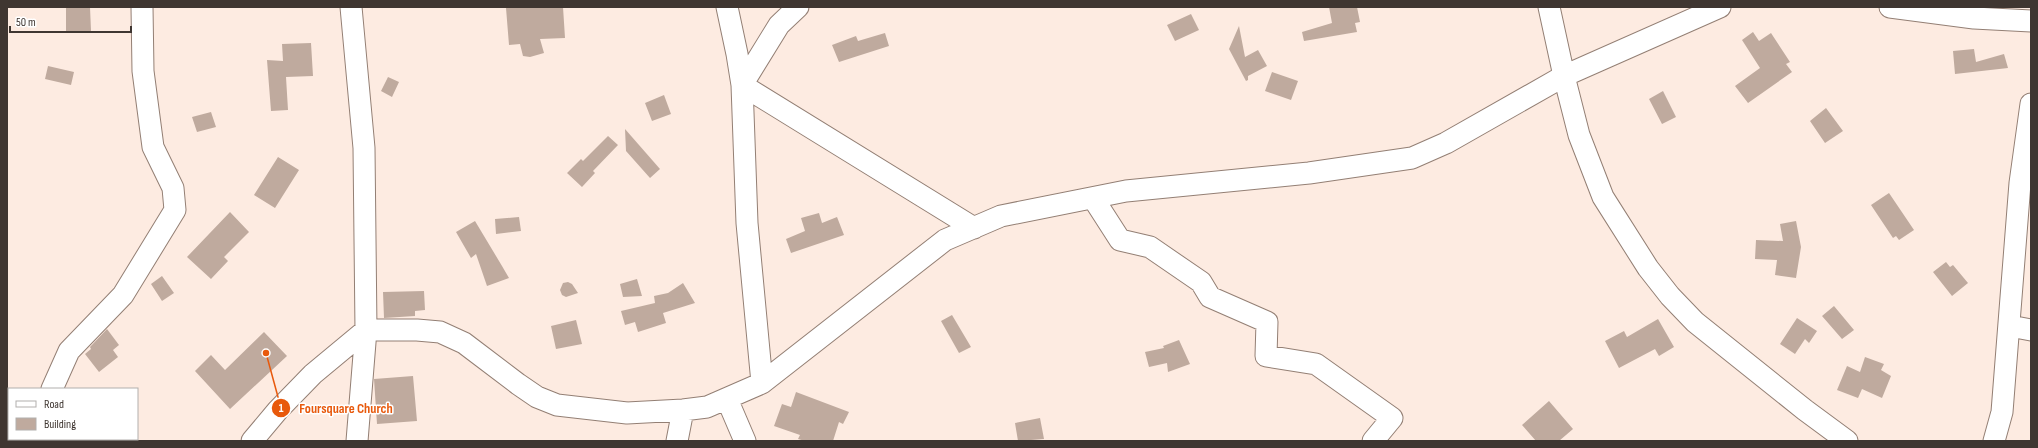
<svg xmlns="http://www.w3.org/2000/svg" width="2038" height="448" font-family="'Sofia Sans Condensed',sans-serif">
	<rect width="100%" height="100%" fill="#fdebe1"/>
	<path fill="#bfaa9e" d="M 66,7 L 90,7 L 91,31 L 66,32 Z
		M 527,7 L 563,7 L 565,38 L 540,39 L 544,53 L 530,57 L 523,56 L 520,44 L 509,45 L 506,8 Z
		M 1329,7 L 1357,7 L 1360,22 L 1355,23 L 1357,32 L 1304,41 L 1302,32 L 1332,23 Z
		M 1191,14 L 1199,30 L 1175,41 L 1167,25 Z
		M 1239,26 L 1245,57 L 1258,50 L 1267,66 L 1248,76 L 1248,80 L 1246,81 L 1229,49 Z
		M 1753,32 L 1759,41 L 1771,33 L 1790,62 L 1786,64 L 1792,72 L 1748,103 L 1735,86 L 1760,68 L 1742,40 Z
		M 885,33 L 889,46 L 839,62 L 832,45 L 856,36 L 858,41 Z
		M 311,43 L 313,76 L 286,77 L 288,110 L 271,111 L 267,60 L 283,61 L 282,44 Z
		M 1974,49 L 1976,62 L 2004,54 L 2008,68 L 1955,74 L 1953,51 Z
		M 48,66 L 74,72 L 71,85 L 45,79 Z
		M 1272,72 L 1298,81 L 1291,100 L 1265,91 Z
		M 388,77 L 399,82 L 392,97 L 381,91 Z
		M 1663,91 L 1676,117 L 1662,124 L 1649,99 Z
		M 664,95 L 671,114 L 652,121 L 645,103 Z
		M 1826,108 L 1843,131 L 1825,143 L 1810,121 Z
		M 211,112 L 216,127 L 197,132 L 192,117 Z
		M 625,129 L 660,169 L 650,178 L 626,151 Z
		M 608,136 L 618,145 L 593,171 L 595,173 L 582,187 L 567,173 L 581,159 L 583,161 Z
		M 278,157 L 299,170 L 275,208 L 254,195 Z
		M 1889,193 L 1914,230 L 1899,240 L 1896,236 L 1893,238 L 1871,205 Z
		M 230,212 L 249,232 L 224,257 L 228,261 L 211,279 L 187,257 Z
		M 819,213 L 822,223 L 837,217 L 844,235 L 791,253 L 786,239 L 805,231 L 801,218 Z
		M 519,217 L 521,231 L 496,234 L 495,219 Z
		M 475,221 L 502,266 L 509,278 L 487,286 L 476,254 L 471,258 L 456,232 Z
		M 1796,221 L 1801,247 L 1796,278 L 1775,275 L 1777,260 L 1755,259 L 1756,240 L 1783,241 L 1780,224 Z
		M 1946,262 L 1950,267 L 1953,265 L 1968,283 L 1952,296 L 1933,272 Z
		M 162,276 L 174,293 L 162,301 L 151,284 Z
		M 637,279 L 642,296 L 623,297 L 620,284 Z
		M 568,282 L 572,284 L 578,293 L 566,297 L 562,295 L 560,290 L 563,283 Z
		M 683,283 L 695,303 L 663,313 L 666,323 L 638,332 L 635,322 L 625,325 L 621,311 L 655,303 L 654,296 L 668,293 Z
		M 424,291 L 425,310 L 415,311 L 415,316 L 384,318 L 383,292 Z
		M 1834,306 L 1854,330 L 1842,339 L 1822,316 Z
		M 952,315 L 971,347 L 959,353 L 941,321 Z
		M 1797,318 L 1817,331 L 1809,343 L 1805,339 L 1795,354 L 1780,344 Z
		M 1658,319 L 1674,347 L 1659,356 L 1655,349 L 1619,368 L 1605,341 L 1624,331 L 1627,337 Z
		M 576,320 L 582,344 L 556,349 L 551,326 Z
		M 107,329 L 119,345 L 113,350 L 118,357 L 99,372 L 85,354 L 91,349 L 90,347 Z
		M 264,332 L 287,356 L 230,409 L 195,371 L 211,355 L 225,370 Z
		M 1179,340 L 1190,364 L 1168,372 L 1167,363 L 1149,367 L 1145,352 L 1164,348 L 1163,346 Z
		M 1865,357 L 1884,364 L 1881,370 L 1891,376 L 1882,398 L 1862,389 L 1858,398 L 1837,390 L 1847,366 L 1860,372 Z
		M 413,376 L 417,421 L 377,424 L 374,379 Z
		M 796,392 L 849,412 L 843,424 L 839,422 L 833,441 L 805,441 L 798,439 L 800,435 L 774,426 L 782,404 L 791,407 Z
		M 1549,401 L 1573,429 L 1559,441 L 1536,441 L 1522,425 Z
		M 1040,418 L 1044,439 L 1018,441 L 1015,423 Z"/>
	<g fill="none" stroke-linecap="round" stroke-linejoin="round">
		<defs>
			<path id="minor" d="M 351,7 L 364,148 L 366,330 L 357,441
				M 727,7 L 737,54 L 742,85 L 747,223 L 762,383
				M 798,7 L 779,25 L 742,85 L 974,228
				M 1549,7 L 1564,76 L 1579,135 L 1603,197 L 1648,268 L 1670,296 L 1695,322 L 1805,410 L 1847,441
				M 1890,7 L 1974,18 L 2031,21
				M 1093,198 L 1120,240 L 1150,247 L 1201,282 L 1210,297 L 1267,322 L 1266,356 L 1316,364 L 1392,418 L 1373,441
				M 2010,326 L 2031,330
				M 52,389 L 69,351 L 123,295 L 175,210 L 173,188 L 153,147 L 143,71 L 142,7
				M 727,399 L 745,441
				M 35,441 L 36,439
				M 252,441 L 278,410 L 313,374 L 366,330 L 417,330 L 440,332 L 464,343 L 518,384 L 537,397 L 557,405 L 627,413 L 683,410 L 707,407 L 762,383 L 945,240 L 1001,216 L 1126,191 L 1309,173 L 1412,158 L 1446,143 L 1564,76 L 1720,7
				M 677,441 L 683,410
				M 1994,441 L 2002,412 L 2020,183 L 2031,104"/>
		</defs>
		<use href="#minor" stroke="#937f74" stroke-width="23"/>
		<use href="#minor" stroke="#fff" stroke-width="21"/>
	</g>
	<path fill="none" stroke="#e8590c" stroke-width="1.5" d="M266 353L281 408"/>
	<g fill="#e8590c" stroke="#fff" stroke-width="1.5">
		<circle cx="266" cy="353" r="4"/>
		<circle cx="281" cy="408" r="10"/>
	</g>
	<g font-size="12" text-anchor="middle" font-weight="bold" fill="#fff">
		<text x="281" y="412">1</text>
	</g>
	<g font-size="14" text-anchor="middle" font-weight="bold" fill="#e8590c" stroke="#fff" stroke-width="3" stroke-linejoin="round" paint-order="stroke">
		<text x="346" y="413">Foursquare Church</text>
	</g>
	<rect width="2038" height="448" fill="none" stroke="#3f3631" stroke-width="16"/>
	<rect x="8" y="388" width="130" height="52" fill="#ffffff" stroke="#b2afad"/>
	<rect x="16" y="401" width="20" height="6" fill="#ffffff" stroke="#b2afad"/>
	<text x="44" y="408" font-size="12" fill="#3f3631">Road</text>
	<rect x="16" y="418" width="20" height="12" fill="#bfaa9e" stroke="#b2afad"/>
	<text x="44" y="428" font-size="12" fill="#3f3631">Building</text>
	<path d="M10 26v6h121v-6" fill="none" stroke="#3f3631" stroke-width="2"/>
	<text x="16" y="26" font-size="12" fill="#3f3631" stroke="#ffffff" stroke-width="3" paint-order="stroke">50 m</text>
</svg>
